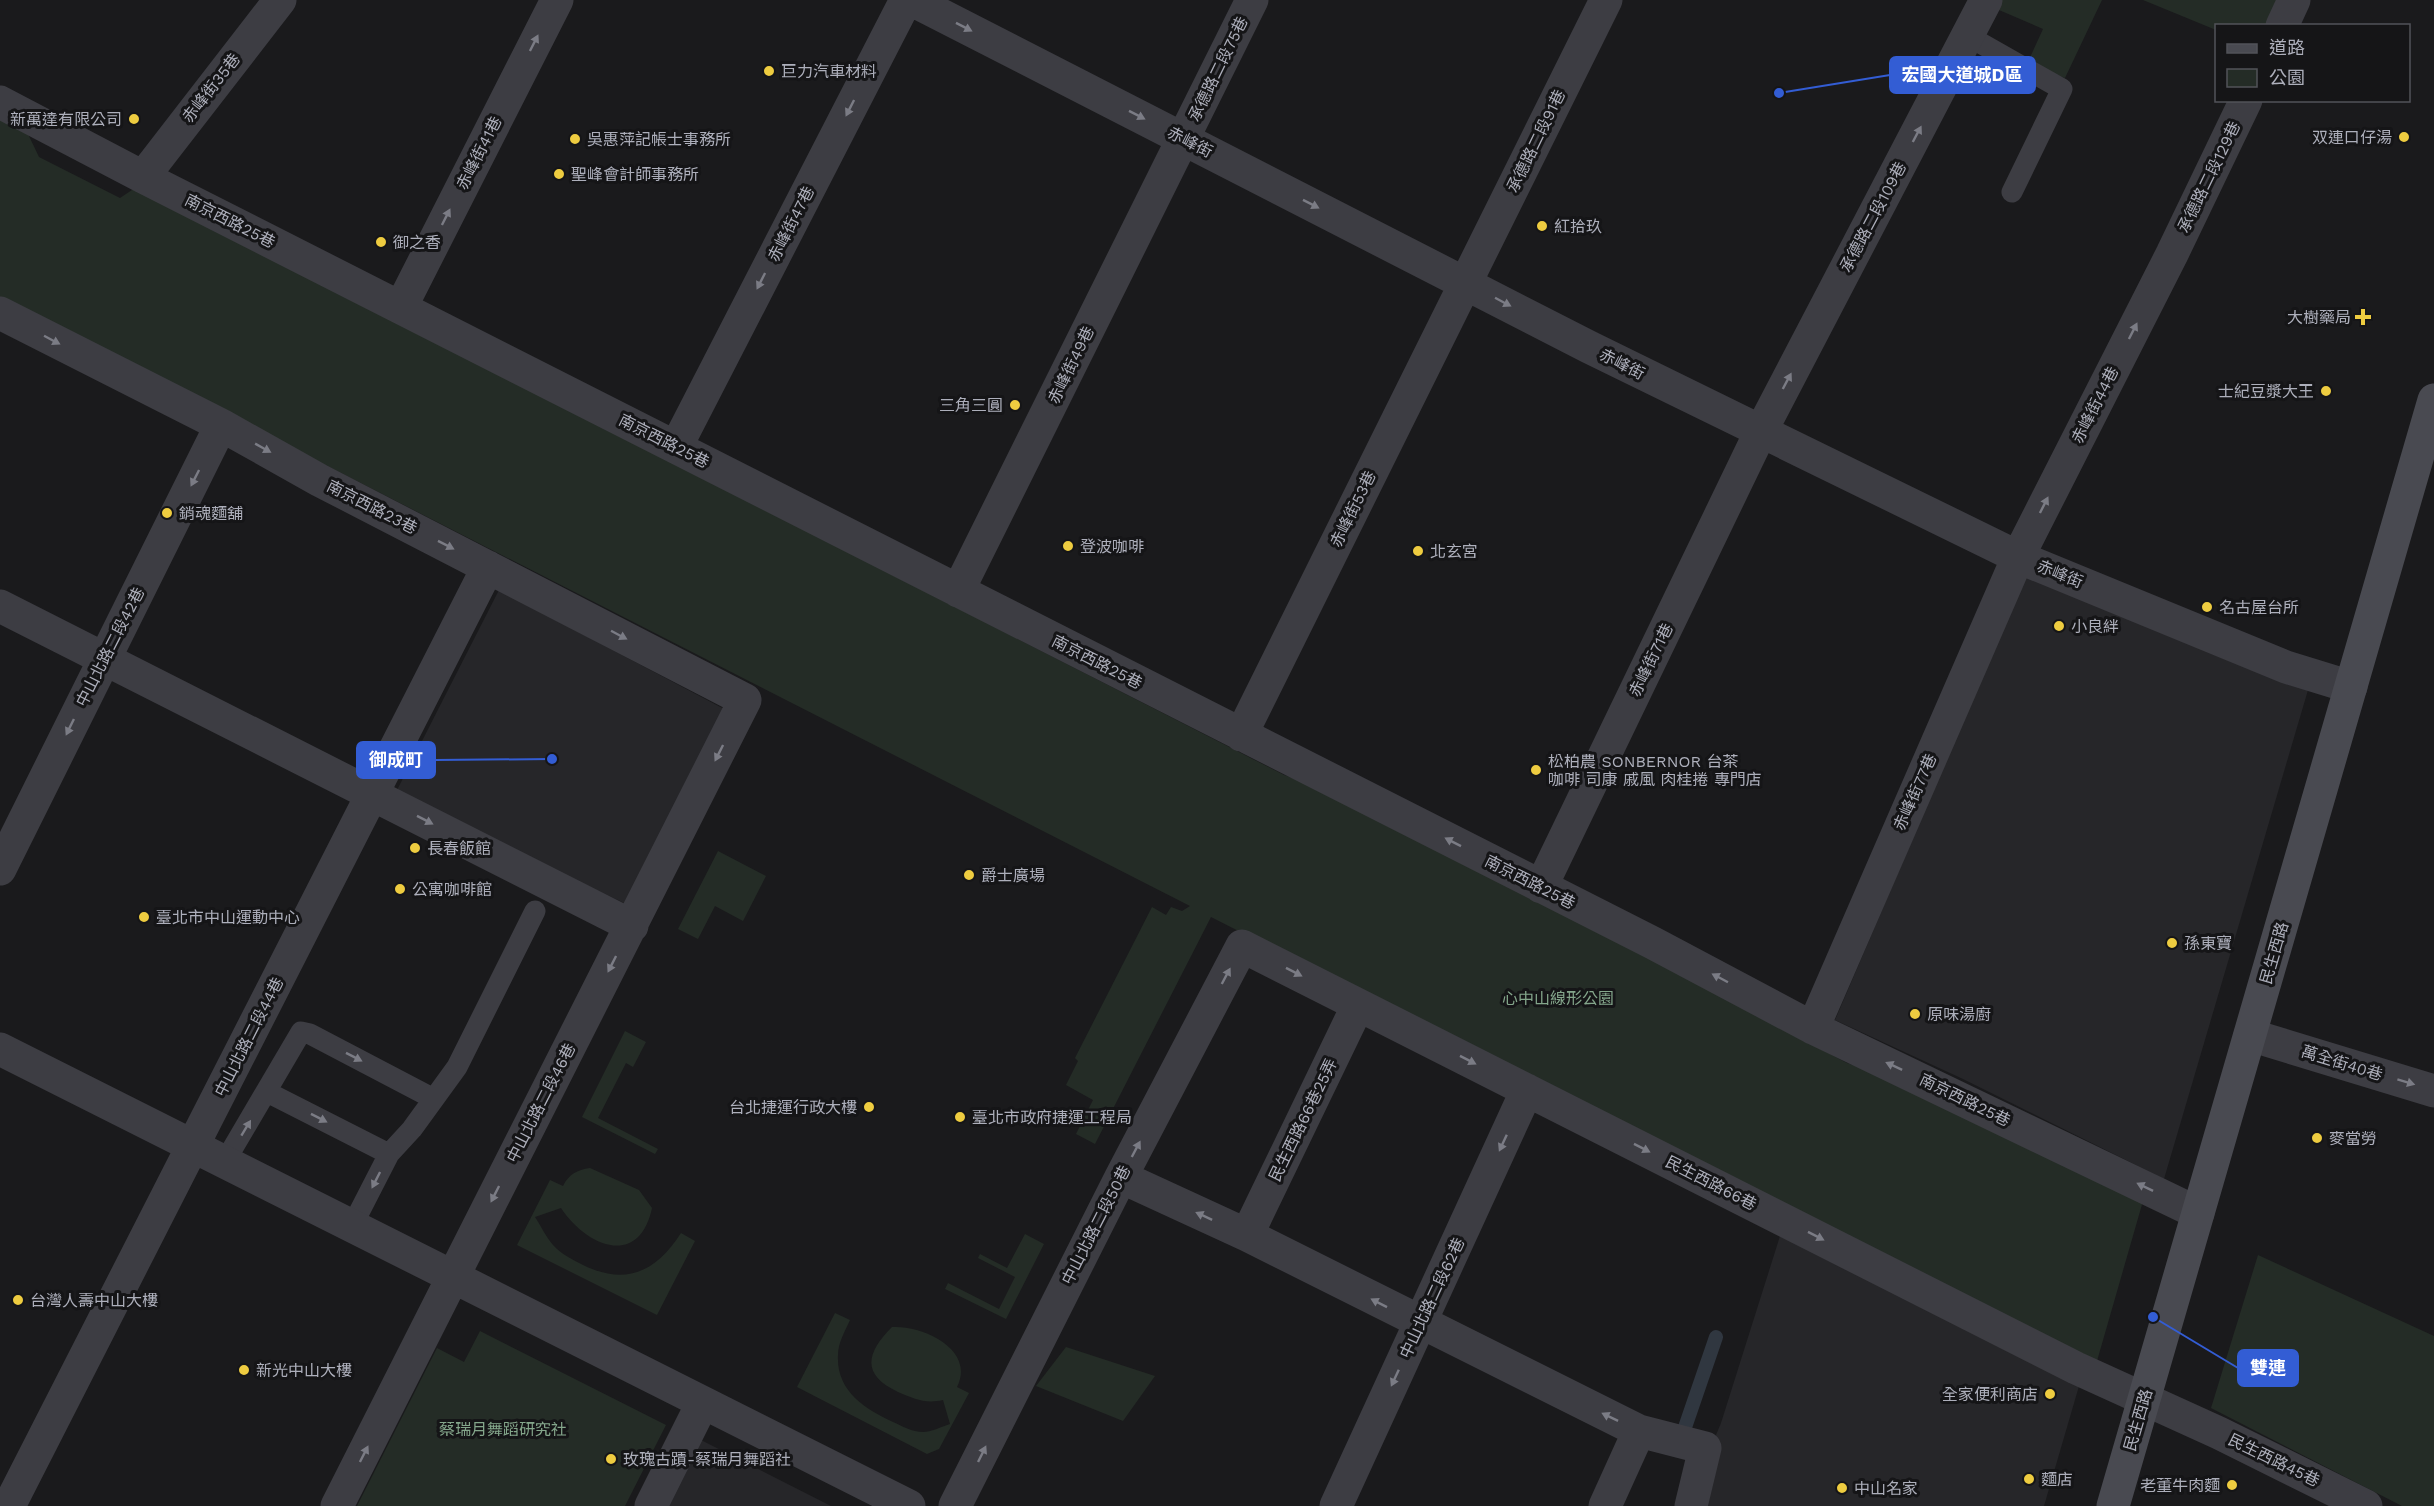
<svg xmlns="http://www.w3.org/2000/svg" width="2434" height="1506" font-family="'Work Sans','Noto Sans TC',sans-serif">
	<rect width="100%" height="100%" fill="#1a1a1c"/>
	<path fill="#262629" d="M 2026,574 L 2308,690 L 2164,1179 L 1963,1079 L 1835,1020 Z
		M 499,590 L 726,710 L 628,905 L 395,794 Z
		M 1780,1236 L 2079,1386 L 2044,1506 L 1696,1506 L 1706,1459 L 1721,1423 Z
		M 701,1440 L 831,1506 L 668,1506 Z"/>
	<path fill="#242c26" d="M 1996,0 L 2102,0 L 2065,78 L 2027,64 L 2043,29 L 1992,7 Z
		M 2143,0 L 2277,0 L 2266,25 L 2216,26 L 2216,30 Z
		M 0,120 L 28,134 L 39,157 L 120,198 L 135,188 L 1284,775 L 1356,801 L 1847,1063 L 1909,1084 L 2143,1201 L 2095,1368 L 1211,917 L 1095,1144 L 1076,1134 L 1093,1100 L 1066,1085 L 1078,1061 L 1075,1058 L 1152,907 L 1166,915 L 1171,907 L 1182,911 L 1190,906 L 0,299 Z
		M 718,851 L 766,876 L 743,921 L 715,906 L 698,939 L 678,929 Z
		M 625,1031 L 646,1042 L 633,1067 L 626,1063 L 598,1118 L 658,1149 L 655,1154 L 582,1117 Z
		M 590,1168 L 639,1190 L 652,1208 C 639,1269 586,1246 561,1208 L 535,1217 C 541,1226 546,1237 553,1245 C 561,1254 573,1260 583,1265 C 626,1286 656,1272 681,1233 L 695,1241 L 657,1315 L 517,1245 L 550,1180 L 563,1186 C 569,1174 577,1170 590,1168 Z
		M 1025,1234 L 1044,1244 L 1006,1319 L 945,1289 L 948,1283 L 999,1309 L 1015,1277 L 978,1258 L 980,1254 L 1007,1268 Z
		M 2258,1255 L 2434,1336 L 2434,1506 L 2402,1506 L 2211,1408 Z
		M 835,1313 L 850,1320 C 845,1331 838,1343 838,1355 C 836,1391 865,1409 893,1422 C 902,1426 912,1432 923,1432 C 931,1432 941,1427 950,1424 L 943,1400 C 925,1404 915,1399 898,1392 C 861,1375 866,1353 892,1327 C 922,1325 976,1349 957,1387 L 969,1393 L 939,1449 L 927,1454 L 797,1387 Z
		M 480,1331 L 666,1425 L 625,1506 L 357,1506 L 437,1348 L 464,1362 Z
		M 1066,1347 L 1155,1376 L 1123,1421 L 1036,1386 Z"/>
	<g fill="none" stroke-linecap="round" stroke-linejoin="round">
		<path stroke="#303740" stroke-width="14" d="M 1681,1439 L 1716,1337"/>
		<path stroke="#3d3d43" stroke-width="21" d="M 1968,36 L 2062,89 L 2012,192
			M 267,1092 L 389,1154
			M 224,1163 L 301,1032 L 310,1034 L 434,1099
			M 351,1228 L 389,1154 L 412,1129 L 457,1067 L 535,911"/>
		<path stroke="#3d3d43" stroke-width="33" d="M 912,0 L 1589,347 L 2018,557 L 2286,667 L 2351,687
			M 2282,26 L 2294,0
			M 0,102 L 143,177 L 1653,943 L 1813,1028 L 2198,1213
			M 143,177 L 280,0
			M 401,307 L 557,0
			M 0,313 L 221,425 L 319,480 L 745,700 L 337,1506
			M 676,447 L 906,0
			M 958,591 L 1252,0
			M 0,606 L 632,926
			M 1241,735 L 1606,0
			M 0,869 L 221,425
			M 1541,887 L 1760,433 L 1986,0
			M 1813,1028 L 2018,557 L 2172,254 L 2246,100
			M 2250,1035 L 2434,1091
			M 0,1049 L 909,1506
			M 1121,1177 L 1247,1235 L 1639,1431 L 1705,1448 L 1691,1506
			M 1247,1235 L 1358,1005
			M 9,1506 L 488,567
			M 651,1506 L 702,1404
			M 955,1506 L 1121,1177 L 1242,946 L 2076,1368 L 2219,1433 L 2366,1506
			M 1336,1506 L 1527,1090
			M 1605,1506 L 1639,1431"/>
		<path stroke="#494a51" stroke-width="33" d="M 2113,1506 L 2434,400"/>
	</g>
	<defs><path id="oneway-solid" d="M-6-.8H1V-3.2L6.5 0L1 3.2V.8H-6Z" transform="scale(1.5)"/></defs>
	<g fill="#7b7c85">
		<use href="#oneway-solid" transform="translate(964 27) rotate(27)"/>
		<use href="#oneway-solid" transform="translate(534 43) rotate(-63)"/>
		<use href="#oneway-solid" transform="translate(850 108) rotate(117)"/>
		<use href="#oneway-solid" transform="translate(1137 115) rotate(27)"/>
		<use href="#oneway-solid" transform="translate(1917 134) rotate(-62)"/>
		<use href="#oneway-solid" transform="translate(1311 204) rotate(27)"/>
		<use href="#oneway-solid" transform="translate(446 217) rotate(-63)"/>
		<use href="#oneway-solid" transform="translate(761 281) rotate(117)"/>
		<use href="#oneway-solid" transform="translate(1503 302) rotate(28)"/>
		<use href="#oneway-solid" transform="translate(2133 331) rotate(-63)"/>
		<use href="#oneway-solid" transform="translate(52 340) rotate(28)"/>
		<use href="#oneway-solid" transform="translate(1787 381) rotate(-62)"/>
		<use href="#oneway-solid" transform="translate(263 448) rotate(29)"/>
		<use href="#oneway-solid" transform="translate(195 478) rotate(117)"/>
		<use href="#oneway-solid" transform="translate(2044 505) rotate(-63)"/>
		<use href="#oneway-solid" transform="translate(446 545) rotate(27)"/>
		<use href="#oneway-solid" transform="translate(619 635) rotate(28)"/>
		<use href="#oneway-solid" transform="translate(70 727) rotate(116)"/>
		<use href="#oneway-solid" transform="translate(719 753) rotate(117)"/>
		<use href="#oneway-solid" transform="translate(425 820) rotate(27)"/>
		<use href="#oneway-solid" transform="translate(1453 842) rotate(-153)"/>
		<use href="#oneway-solid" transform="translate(612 964) rotate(117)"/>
		<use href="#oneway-solid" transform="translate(1294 972) rotate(27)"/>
		<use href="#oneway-solid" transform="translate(1226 976) rotate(-62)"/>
		<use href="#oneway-solid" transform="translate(1720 978) rotate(-152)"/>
		<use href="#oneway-solid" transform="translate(354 1057) rotate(27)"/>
		<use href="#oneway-solid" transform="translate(1468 1060) rotate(27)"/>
		<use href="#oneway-solid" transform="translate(1894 1066) rotate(-155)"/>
		<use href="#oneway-solid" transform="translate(2406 1082) rotate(17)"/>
		<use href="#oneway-solid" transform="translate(319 1118) rotate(27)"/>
		<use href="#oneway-solid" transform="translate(246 1128) rotate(-59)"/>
		<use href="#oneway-solid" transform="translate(1503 1143) rotate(115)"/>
		<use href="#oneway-solid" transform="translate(1642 1148) rotate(27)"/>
		<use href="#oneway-solid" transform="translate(1136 1149) rotate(-62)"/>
		<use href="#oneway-solid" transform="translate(376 1180) rotate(117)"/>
		<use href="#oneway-solid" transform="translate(2145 1187) rotate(-154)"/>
		<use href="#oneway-solid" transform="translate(495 1194) rotate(117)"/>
		<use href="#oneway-solid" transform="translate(1204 1216) rotate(-155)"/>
		<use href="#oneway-solid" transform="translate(1816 1236) rotate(27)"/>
		<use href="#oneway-solid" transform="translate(1379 1303) rotate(-153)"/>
		<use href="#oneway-solid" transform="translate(1395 1378) rotate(115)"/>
		<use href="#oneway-solid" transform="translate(1610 1417) rotate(-154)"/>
		<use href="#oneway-solid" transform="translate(364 1454) rotate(-63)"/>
		<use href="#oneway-solid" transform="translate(982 1454) rotate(-64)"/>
	</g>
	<g fill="#eecc40" stroke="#151517" stroke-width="2">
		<circle cx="769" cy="71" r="6"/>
		<circle cx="134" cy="119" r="6"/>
		<circle cx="2404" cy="137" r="6"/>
		<circle cx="575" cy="139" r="6"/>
		<circle cx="559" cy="174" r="6"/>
		<circle cx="1542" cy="226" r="6"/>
		<circle cx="381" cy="242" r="6"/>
		<path d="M2360 308h6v6h6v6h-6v6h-6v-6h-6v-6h6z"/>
		<circle cx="2326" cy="391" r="6"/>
		<circle cx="1015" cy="405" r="6"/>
		<circle cx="167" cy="513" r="6"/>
		<circle cx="1068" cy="546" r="6"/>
		<circle cx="1418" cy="551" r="6"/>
		<circle cx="2207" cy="607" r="6"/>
		<circle cx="2059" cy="626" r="6"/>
		<circle cx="1536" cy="770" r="6"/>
		<circle cx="415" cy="848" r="6"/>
		<circle cx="969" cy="875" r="6"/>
		<circle cx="400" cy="889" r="6"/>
		<circle cx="144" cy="917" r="6"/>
		<circle cx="2172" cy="943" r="6"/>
		<circle cx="1915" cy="1014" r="6"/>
		<circle cx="869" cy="1107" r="6"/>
		<circle cx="960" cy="1117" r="6"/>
		<circle cx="2317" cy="1138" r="6"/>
		<circle cx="18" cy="1300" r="6"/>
		<circle cx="244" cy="1370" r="6"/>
		<circle cx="2050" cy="1394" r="6"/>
		<circle cx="611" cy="1459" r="6"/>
		<circle cx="2029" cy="1479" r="6"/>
		<circle cx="2232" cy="1485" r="6"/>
		<circle cx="1842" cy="1488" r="6"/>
	</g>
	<g text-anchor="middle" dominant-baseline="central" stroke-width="6" stroke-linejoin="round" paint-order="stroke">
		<g font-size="16" fill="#adafbb" stroke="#151517">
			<text transform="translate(1218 69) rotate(-64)">承德路二段75巷</text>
			<text transform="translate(211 88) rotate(-52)">赤峰街35巷</text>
			<text transform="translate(1536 141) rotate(-64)">承德路二段91巷</text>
			<text transform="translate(1190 142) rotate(27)">赤峰街</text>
			<text transform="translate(479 153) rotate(-63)">赤峰街41巷</text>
			<text transform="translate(2209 177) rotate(-64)">承德路二段129巷</text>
			<text transform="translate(1873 217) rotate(-62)">承德路二段109巷</text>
			<text transform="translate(230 221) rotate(27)">南京西路25巷</text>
			<text transform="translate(791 224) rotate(-63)">赤峰街47巷</text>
			<text transform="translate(1622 364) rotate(27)">赤峰街</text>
			<text transform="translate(1071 365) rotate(-64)">赤峰街49巷</text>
			<text transform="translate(2095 405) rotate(-63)">赤峰街44巷</text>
			<text transform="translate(664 441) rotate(27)">南京西路25巷</text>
			<text transform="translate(372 507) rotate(27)">南京西路23巷</text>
			<text transform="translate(1353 509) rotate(-64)">赤峰街53巷</text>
			<text transform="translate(2060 574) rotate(22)">赤峰街</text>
			<text transform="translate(110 647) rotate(-63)">中山北路二段42巷</text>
			<text transform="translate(1651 660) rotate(-64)">赤峰街71巷</text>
			<text transform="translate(1097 662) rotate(27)">南京西路25巷</text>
			<text transform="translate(1915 792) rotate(-66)">赤峰街77巷</text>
			<text transform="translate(1530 882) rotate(27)">南京西路25巷</text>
			<text transform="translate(2274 953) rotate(-74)">民生西路</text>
			<text transform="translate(249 1037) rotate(-63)">中山北路二段44巷</text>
			<text transform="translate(2342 1063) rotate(17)">萬全街40巷</text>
			<text transform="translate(1965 1100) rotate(26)">南京西路25巷</text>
			<text transform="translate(541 1103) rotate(-63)">中山北路二段46巷</text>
			<text transform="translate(1303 1120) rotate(-64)">民生西路66巷25弄</text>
			<text transform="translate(1711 1183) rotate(27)">民生西路66巷</text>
			<text transform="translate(1096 1225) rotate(-63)">中山北路二段50巷</text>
			<text transform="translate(1432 1298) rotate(-65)">中山北路二段62巷</text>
			<text transform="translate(2138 1420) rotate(-74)">民生西路</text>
			<text transform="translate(2274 1460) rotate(26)">民生西路45巷</text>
		</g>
		<g font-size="16" fill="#adafbb" stroke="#151517" text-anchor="start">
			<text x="781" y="71">巨力汽車材料</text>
			<text x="122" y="119" text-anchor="end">新萬達有限公司</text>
			<text x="2392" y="137" text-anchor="end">双連口仔湯</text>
			<text x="587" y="139">吳惠萍記帳士事務所</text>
			<text x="571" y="174">聖峰會計師事務所</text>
			<text x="1554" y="226">紅拾玖</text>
			<text x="393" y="242">御之香</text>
			<text x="2351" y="317" text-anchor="end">大樹藥局</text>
			<text x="2314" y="391" text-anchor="end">士紀豆漿大王</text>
			<text x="1003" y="405" text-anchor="end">三角三圓</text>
			<text x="179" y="513">銷魂麵舖</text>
			<text x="1080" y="546">登波咖啡</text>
			<text x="1430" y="551">北玄宮</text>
			<text x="2219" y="607">名古屋台所</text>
			<text x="2071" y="626">小良絆</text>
			<text x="1548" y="761">松柏農 SONBERNOR 台茶<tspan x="1548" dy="18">咖啡 司康 戚風 肉桂捲 專門店</tspan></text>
			<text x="427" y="848">長春飯館</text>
			<text x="981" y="875">爵士廣場</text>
			<text x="412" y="889">公寓咖啡館</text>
			<text x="156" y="917">臺北市中山運動中心</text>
			<text x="2184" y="943">孫東寶</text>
			<text x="1927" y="1014">原味湯廚</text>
			<text x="857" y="1107" text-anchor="end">台北捷運行政大樓</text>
			<text x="972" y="1117">臺北市政府捷運工程局</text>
			<text x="2329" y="1138">麥當勞</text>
			<text x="30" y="1300">台灣人壽中山大樓</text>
			<text x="256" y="1370">新光中山大樓</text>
			<text x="2038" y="1394" text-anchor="end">全家便利商店</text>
			<text x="623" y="1459">玫瑰古蹟-蔡瑞月舞蹈社</text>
			<text x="2041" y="1479">麵店</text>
			<text x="2220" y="1485" text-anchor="end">老董牛肉麵</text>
			<text x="1854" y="1488">中山名家</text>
		</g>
		<g font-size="16" fill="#84a68b" stroke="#151517">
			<text x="1558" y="998">心中山線形公園</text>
			<text x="503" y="1429">蔡瑞月舞蹈研究社</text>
		</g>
	</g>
	<path fill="none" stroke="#335dd4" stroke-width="2" d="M1779 93L1890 75M552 759L435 760M2153 1317L2238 1368"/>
	<g fill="#335dd4" stroke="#151517" stroke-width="2">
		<circle cx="1779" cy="93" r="6"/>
		<circle cx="552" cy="759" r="6"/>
		<circle cx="2153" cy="1317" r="6"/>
	</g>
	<g fill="#335dd4" stroke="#335dd4" stroke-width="2">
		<rect x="1890" y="57" width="145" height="36" rx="6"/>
		<rect x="357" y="742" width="78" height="36" rx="6"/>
		<rect x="2238" y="1350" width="60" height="36" rx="6"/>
	</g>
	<g font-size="18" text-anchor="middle" font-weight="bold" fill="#fff">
		<text x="1962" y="81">宏國大道城D區</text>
		<text x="396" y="766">御成町</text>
		<text x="2268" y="1374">雙連</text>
	</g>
	<rect x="2215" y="24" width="195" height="78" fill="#151517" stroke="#525359" stroke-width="1.5"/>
	<rect x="2227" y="44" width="30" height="9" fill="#494a51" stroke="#525359" stroke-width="1.5"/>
	<text x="2269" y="54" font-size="18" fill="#adafbb">道路</text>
	<rect x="2227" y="69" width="30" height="18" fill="#242c26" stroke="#525359" stroke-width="1.5"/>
	<text x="2269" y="84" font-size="18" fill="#adafbb">公園</text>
</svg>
